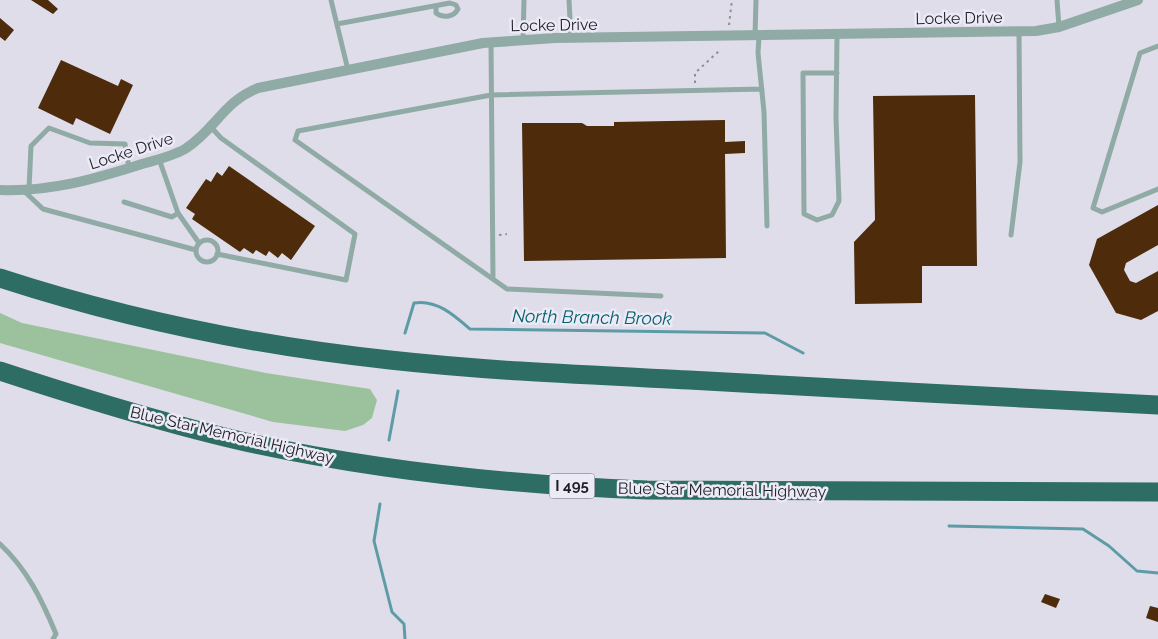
<svg xmlns="http://www.w3.org/2000/svg" width="1158" height="639" font-family="Raleway,sans-serif">
	<rect width="100%" height="100%" fill="#dfdde9"/>
	<path fill="#9cc29d" d="M 0,313 L 22,323 L 266,373 L 370,389 L 377,400 L 372,418 L 363,425 L 345,431 L 273,422 L 0,343 Z"/>
	<g fill="none" stroke-linecap="round" stroke-linejoin="round">
		<path stroke="#5d9ca7" stroke-width="3" d="M 405,333 L 414,303 C 436,299 454,315 470,329 L 765,333 L 803,353
			M 389,440 L 398,391
			M 380,504 L 374,541 L 392,612 L 404,624 L 405,639
			M 949,526 L 1083,529 L 1109,546 L 1137,571 L 1158,573"/>
	</g>
	<path fill="#4d2b0b" d="M 31,0 L 48,0 L 58,9 L 53,14 Z
		M 0,18 L 14,30 L 5,41 L 0,37 Z
		M 61,60 L 118,86 L 121,79 L 133,85 L 110,134 L 76,118 L 73,125 L 38,108 Z
		M 975,95 L 977,266 L 922,266 L 922,303 L 855,304 L 854,242 L 875,220 L 873,96 Z
		M 725,120 L 725,142 L 745,141 L 745,153 L 725,154 L 726,258 L 524,261 L 522,123 L 582,123 L 587,126 L 614,126 L 614,122 Z
		M 229,166 L 315,226 L 291,260 L 282,253 L 278,258 L 269,251 L 266,256 L 256,250 L 253,254 L 244,248 L 240,252 L 192,219 L 195,214 L 186,208 L 206,179 L 211,182 L 217,172 L 222,176 Z
		M 1158,205 L 1158,245 L 1126,263 L 1124,270 L 1130,281 L 1136,283 L 1158,271 L 1158,311 L 1141,320 L 1116,313 L 1089,265 L 1097,239 Z
		M 1045,594 L 1060,599 L 1056,608 L 1041,602 Z
		M 1150,606 L 1158,608 L 1158,622 L 1146,618 Z"/>
	<g fill="none" stroke-linecap="round" stroke-linejoin="round">
		<path stroke="#8f8d96" stroke-width="2" stroke-dasharray="2.5 4" stroke-linecap="butt" d="M 729,25 L 732,0
			M 695,83 L 695,73 L 719,51
			M 499,235 L 507,234"/>
		<path stroke="#90aaa5" stroke-width="5" d="M 331,0 L 348,70
			M 569,0 L 571,38
			M 1057,0 L 1059,27
			M 337,24 L 450,3 L 456,5 L 458,9 C 453,18 443,18 436,13 L 436,7
			M 755,36 L 756,0
			M 759,36 L 758,53 L 764,112 L 767,226
			M 523,40 L 524,0
			M 491,42 L 493,279
			M 1158,46 L 1140,53 L 1093,208 L 1102,212 L 1158,189
			M 837,73 L 803,73 L 804,214 L 817,220 L 832,215 L 839,201 L 836,118 L 837,35
			M 210,126 L 221,138 L 355,234 L 346,280 L 217,254
			M 159,159 L 178,213 L 199,243
			M 29,189 L 31,146 L 49,128 L 90,143 L 125,144 L 129,168
			M 24,191 L 43,209 L 196,250
			M 124,202 L 172,217 L 178,213
			M 1011,235 L 1020,162 L 1019,32
			M196 251a11 11 0 1 1 22 0a11 11 0 1 1-22 0Z
			M 661,296 L 507,289 L 295,140 L 298,131 L 491,95 L 762,89
			M 0,544 C 27,569 42,600 56,634 L 53,639"/>
		<path stroke="#90aaa5" stroke-width="10" d="M 0,190 C 50,192 95,179 142,164 C 156,160 173,156 185,149 C 214,131 224,101 258,88 L 483,43 L 555,38 L 1036,31 L 1059,27 L 1138,0"/>
		<path stroke="#2e6d64" stroke-width="19" d="M 0,278 C 126,319 258,346 390,360 C 489,371 589,375 689,380 C 845,389 1002,397 1158,405
			M 0,371 C 82,398 165,424 250,443 C 380,471 514,485 647,490 L 1158,492"/>
	</g>
	<g text-anchor="middle" dominant-baseline="central" stroke-width="5" stroke-linejoin="round" paint-order="stroke">
		<rect fill="#eceaf7" stroke="#5f5d65" stroke-width="1" x="549.5" y="473.5" width="45" height="25" rx="4"/>
		<g font-size="15" font-weight="bold" fill="#222126">
			<text x="572" y="486">I 495</text>
		</g>
		<g font-size="16" fill="#222126" stroke="#eceaf7">
			<text transform="translate(959 18) rotate(-1)">Locke Drive</text>
			<text transform="translate(554 25) rotate(-1)">Locke Drive</text>
			<text transform="translate(131 151) rotate(-18)">Locke Drive</text>
			<text transform="translate(232 435) rotate(13)">Blue Star Memorial Highway</text>
			<text transform="translate(722 490) rotate(1)">Blue Star Memorial Highway</text>
		</g>
		<g font-size="18" font-style="italic" fill="#03626d" stroke="#eceaf7">
			<text transform="translate(592 317) rotate(1)">North Branch Brook</text>
		</g>
	</g>
</svg>
